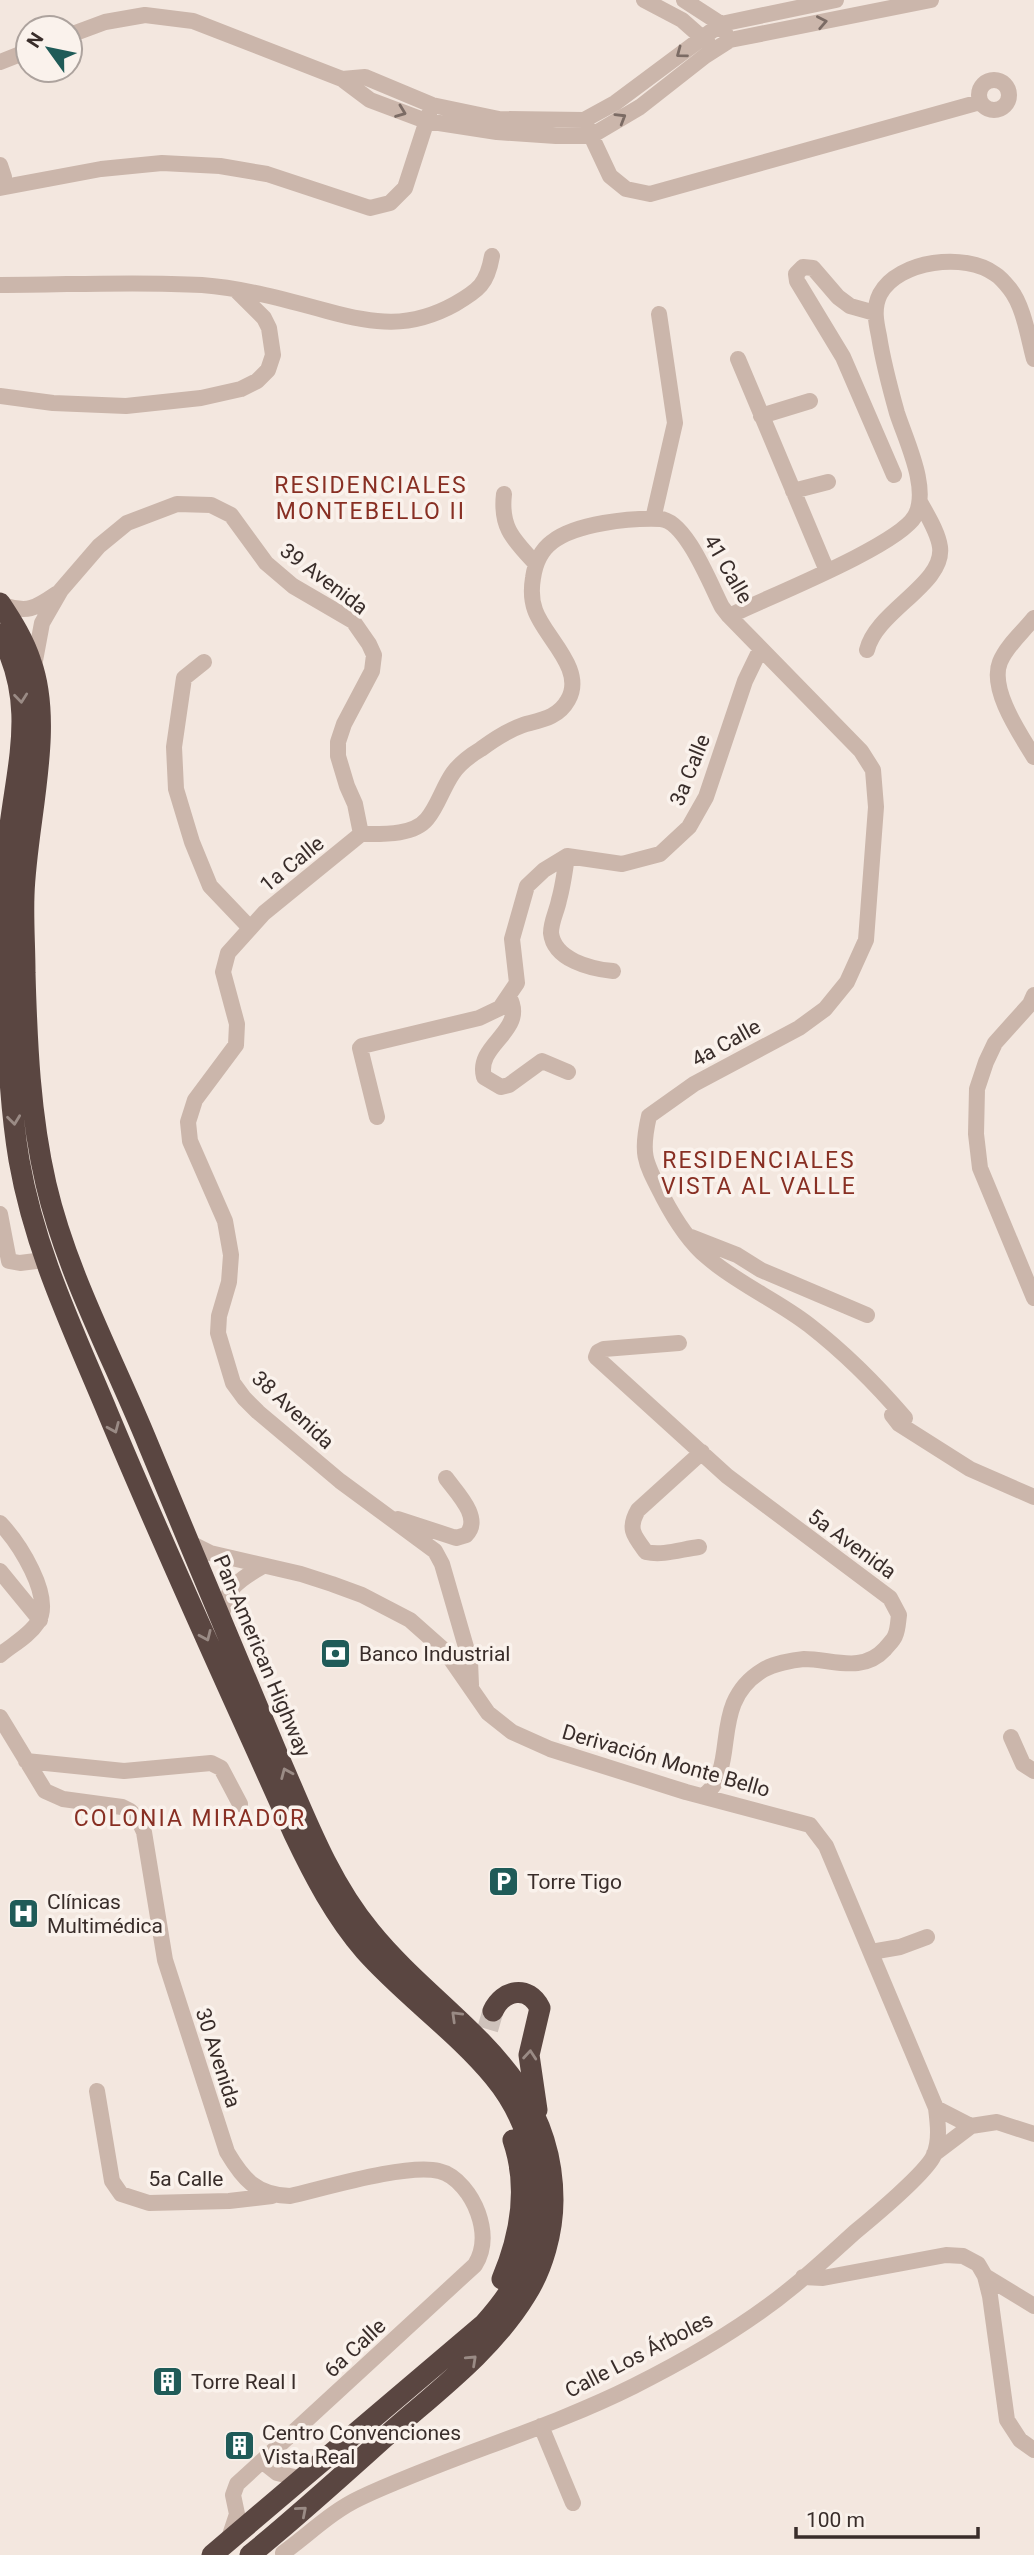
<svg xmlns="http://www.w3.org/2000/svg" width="1034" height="2555" font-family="Roboto,sans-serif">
	<rect width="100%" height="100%" fill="#f3e7df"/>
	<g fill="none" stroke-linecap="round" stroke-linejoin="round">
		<path stroke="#cec2bb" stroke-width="21" stroke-dasharray="21 10" stroke-linecap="butt" d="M 479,2059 L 493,2011"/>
		<path stroke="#cbb6ab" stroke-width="16" d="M 644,0 L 682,20 L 708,43
			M 684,0 L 721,24 L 725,32
			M 70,35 L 105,22 L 145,15 L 193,21 L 342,79 L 370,100 L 426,121 L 497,132 L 556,136 L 591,136 L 640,107 L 705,56 L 730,40 L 931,0
			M 0,62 L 28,51
			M 342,79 L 365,77 L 432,105 L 499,119 L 584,120 L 615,103 L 721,24 L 836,0
			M979 95a15 15 0 1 1 30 0a15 15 0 1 1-30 0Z
			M 587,127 L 610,176 L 626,189 L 650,194 L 980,102
			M 0,165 L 4,177 L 0,187
			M 0,188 L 101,169 L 162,163 L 220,166 L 267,174 L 370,208 L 390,203 L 405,188 L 429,114
			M 0,285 C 67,285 135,281 202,285 C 243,288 287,300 327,311 C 374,324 410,329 455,304 C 479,290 487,284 492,256
			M 875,313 L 850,306 L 838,297 L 813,268 L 803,267 L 796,274 L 797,281 L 843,357 L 894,475
			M 738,359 L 827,571
			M 0,396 L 53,403 L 126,406 L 201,398 L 241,389 L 257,381 L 268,370 L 273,355 L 269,328 L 264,318 L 236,290
			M 761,416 L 810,401
			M 793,491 L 828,482
			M 504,494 C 500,528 514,540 535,563
			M 653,519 L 675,423 L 659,314
			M 2,605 C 28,613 34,609 56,594
			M 729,616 C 766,598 898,546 915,516 C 930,489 906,441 897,413 C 890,388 883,362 879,336 C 876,322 873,308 880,294 C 898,260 966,252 995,274 C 1000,277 1006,284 1010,289 C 1024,307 1028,337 1034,359
			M 1034,618 C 1023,632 1007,645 1000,662 C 989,689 1020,734 1034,757
			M 867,650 C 876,611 945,584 940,547 C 938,532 927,515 920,502
			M 204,662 L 184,678 L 174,747 L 176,789 L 192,842 L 210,886 L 250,928
			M 34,666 L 42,623 L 61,590 L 99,546 L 127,523 L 177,504 L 211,505 L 231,515 L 266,563 L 293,586 L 353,621 L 369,644 L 374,655 L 372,671 L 344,724 L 338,742 L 338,756 L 347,786 L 355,804 L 361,834
			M 361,834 C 381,834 413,836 427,819 C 438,806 443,787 453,773 C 460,763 471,755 481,749 C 493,740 509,730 523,725 C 541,720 558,718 568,700 C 586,669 544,637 535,610 C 531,599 531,590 533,578 C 535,564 540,551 552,542 C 576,523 630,518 660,519 C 686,520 711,586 722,607 L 729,616 L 861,751 L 873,770 L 876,807 L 866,940 L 847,982 L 825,1009 L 799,1028 L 694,1084 L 649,1116 C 640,1155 645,1162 663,1197 C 674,1218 688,1241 707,1257 C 738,1284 777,1300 809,1325 C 845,1353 876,1384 905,1418
			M 361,834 L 264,913 L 228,953 L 223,972 L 237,1024 L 236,1045 L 195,1100 L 188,1122 L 190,1141 L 225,1221 L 231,1255 L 229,1282 L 219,1316 L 218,1333 L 233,1383 L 244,1398 L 258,1412 L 340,1481 L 435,1551 L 442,1564 L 470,1661 L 471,1685
			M 567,856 C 565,871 563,886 559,900 C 557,911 551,921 551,933 C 554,960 591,969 613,971
			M 1034,995 L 1030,1004 L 995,1043 L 986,1062 L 977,1089 L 976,1134 L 980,1168 L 1034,1298
			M 509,997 C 528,1031 475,1044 484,1077 L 501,1087 L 509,1085 L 542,1061 L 568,1072
			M 377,1117 L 360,1048 L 362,1046 L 479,1018 L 500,1008 L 517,983 L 512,939 L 527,886 L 544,870 L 567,856 L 622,864 L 660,854 L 689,827 L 706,797 L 745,681 L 760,650
			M 0,1214 L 9,1261 L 20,1263 L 44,1260
			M 691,1237 L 737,1255 L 761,1270 L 867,1315
			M 679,1343 L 604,1349 L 598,1352 L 596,1357 L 727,1476 L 890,1598 L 899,1615 C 898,1622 898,1630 895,1636 C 893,1641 888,1645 885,1649 C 862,1674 832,1659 804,1659 C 792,1660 773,1664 763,1670 C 707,1704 741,1765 704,1796
			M 892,1415 L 899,1424 L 970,1469 L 1034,1497
			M 398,1519 L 456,1538 L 466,1535 C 483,1518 456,1492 446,1478
			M 0,1523 C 18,1542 54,1596 38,1622 C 29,1636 12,1645 0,1655
			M 186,1541 L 210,1553 L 301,1574 L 332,1584 L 362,1595 L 410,1620 L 445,1651 L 488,1713 L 512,1732 L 550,1749 L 686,1792 L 810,1825 L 826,1846 L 936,2108 C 938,2124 940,2140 934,2155 C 927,2172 872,2218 855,2232 C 835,2250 816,2268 795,2285 C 747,2325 690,2358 634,2386 C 546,2430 450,2456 360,2498 C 332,2511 308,2535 283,2553
			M 699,1547 C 682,1549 663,1556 646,1552 C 634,1536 627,1529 638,1510 L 702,1452
			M 0,1571 L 40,1620
			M 221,1622 C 225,1589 236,1581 263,1566
			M 0,1717 L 45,1791 L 63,1799 L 122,1807 L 130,1811 L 138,1819 L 144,1832 L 165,1960 L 227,2152 C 243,2179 256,2195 290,2196 C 325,2188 407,2163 439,2171 C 457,2175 472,2196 478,2213 C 484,2230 485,2249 475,2265 L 237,2484 L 233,2495 L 237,2514 L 228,2541
			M 1011,1737 L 1023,1764 L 1034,1771
			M 26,1761 L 124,1771 L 211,1763 L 221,1768 L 240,1804
			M 871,1952 L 900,1947 L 927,1937
			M 97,2091 L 112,2181 L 121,2194 L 149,2203 L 229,2201 L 272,2196
			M 936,2108 L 971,2126
			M 934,2154 L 971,2126 L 997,2122 L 1034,2134
			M 985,2276 L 1034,2306
			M 803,2277 L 823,2278 L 946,2255 L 963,2256 L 978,2264 L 985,2276 L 990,2296 L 1007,2420 L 1020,2440 L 1034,2450
			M 541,2426 L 573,2503
			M 263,2462 L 277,2473 L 303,2479"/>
		<path stroke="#5a4641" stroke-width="21" d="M 0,603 C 12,621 24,640 31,662 C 55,728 26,824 24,895 C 23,921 25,947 25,973 C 27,1044 30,1115 46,1184 C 67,1274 113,1358 148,1444 C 191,1547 233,1650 277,1753 C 304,1814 327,1879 370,1931 C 441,2019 553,2069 553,2200 C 553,2232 543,2268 526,2295 C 493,2349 440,2389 393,2430 C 346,2472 299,2515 250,2555
			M 0,634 C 36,700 19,756 10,825 C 7,850 5,876 4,901 C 3,933 5,965 6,996 C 8,1051 10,1106 19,1160 C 35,1251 72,1327 107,1411 C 166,1553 231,1693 294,1834 C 314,1876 335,1916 365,1951 C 405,1996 456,2031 494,2077 C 534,2125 549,2198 527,2257 C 518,2283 502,2304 484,2324 L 212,2555
			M 493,2011 C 503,1990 528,1984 540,2008 L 529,2055 L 537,2110
			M 502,2279 C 521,2234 529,2187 513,2140"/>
	</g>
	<defs><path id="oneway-chevron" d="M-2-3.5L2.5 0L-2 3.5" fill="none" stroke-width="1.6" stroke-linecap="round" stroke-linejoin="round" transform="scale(1.75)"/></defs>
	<g stroke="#7b6b64">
		<use href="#oneway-chevron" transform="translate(822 22) rotate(-11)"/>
		<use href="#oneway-chevron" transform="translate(681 53) rotate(143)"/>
		<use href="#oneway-chevron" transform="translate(401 112) rotate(21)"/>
		<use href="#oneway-chevron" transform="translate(621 118) rotate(-31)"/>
	</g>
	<g stroke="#9a8b85">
		<use href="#oneway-chevron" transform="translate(21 698) rotate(84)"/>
		<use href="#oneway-chevron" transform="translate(14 1120) rotate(83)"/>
		<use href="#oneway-chevron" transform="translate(114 1428) rotate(67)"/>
		<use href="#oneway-chevron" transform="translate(206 1636) rotate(66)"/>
		<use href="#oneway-chevron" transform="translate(286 1773) rotate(-113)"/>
		<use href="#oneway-chevron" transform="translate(456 2016) rotate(-136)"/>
		<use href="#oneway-chevron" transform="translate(530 2055) rotate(-85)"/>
		<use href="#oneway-chevron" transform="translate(472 2360) rotate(-43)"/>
		<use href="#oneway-chevron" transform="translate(302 2511) rotate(-41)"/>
	</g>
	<defs>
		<symbol id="bank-square" viewBox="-11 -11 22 22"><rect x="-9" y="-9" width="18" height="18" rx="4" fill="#1f5b58" stroke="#faf2ec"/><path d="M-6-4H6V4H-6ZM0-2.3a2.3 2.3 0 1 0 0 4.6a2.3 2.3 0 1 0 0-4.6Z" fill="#fff"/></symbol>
		<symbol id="parking-square" viewBox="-11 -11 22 22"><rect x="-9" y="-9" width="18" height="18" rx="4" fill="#1f5b58" stroke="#faf2ec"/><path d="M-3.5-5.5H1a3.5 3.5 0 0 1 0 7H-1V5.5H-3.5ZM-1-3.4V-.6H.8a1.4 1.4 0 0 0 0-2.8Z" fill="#fff"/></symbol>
		<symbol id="hospital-square" viewBox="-11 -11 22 22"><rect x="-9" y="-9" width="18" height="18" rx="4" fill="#1f5b58" stroke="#faf2ec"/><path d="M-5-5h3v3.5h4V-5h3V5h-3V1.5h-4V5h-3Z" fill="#fff"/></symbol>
		<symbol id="building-square" viewBox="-11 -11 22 22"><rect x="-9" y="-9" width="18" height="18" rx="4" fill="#1f5b58" stroke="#faf2ec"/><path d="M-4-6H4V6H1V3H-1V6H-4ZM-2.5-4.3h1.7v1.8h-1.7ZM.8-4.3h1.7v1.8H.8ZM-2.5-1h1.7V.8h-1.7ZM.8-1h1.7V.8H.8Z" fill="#fff"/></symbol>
	</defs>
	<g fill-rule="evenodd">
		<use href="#bank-square" x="318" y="1636" width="35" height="35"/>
		<use href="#parking-square" x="486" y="1864" width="35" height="35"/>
		<use href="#hospital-square" x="6" y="1896" width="35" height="35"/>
		<use href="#building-square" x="150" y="2364" width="35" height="35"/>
		<use href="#building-square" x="222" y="2428" width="35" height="35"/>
	</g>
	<g text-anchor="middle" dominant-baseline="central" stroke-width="7" stroke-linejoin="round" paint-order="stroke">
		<g font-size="21" fill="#392d2a" stroke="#faf2ec">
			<text transform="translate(728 569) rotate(60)">41 Calle</text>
			<text transform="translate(324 579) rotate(37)">39 Avenida</text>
			<text transform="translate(690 770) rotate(-68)">3a Calle</text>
			<text transform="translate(292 864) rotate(-39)">1a Calle</text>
			<text transform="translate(726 1043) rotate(-29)">4a Calle</text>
			<text transform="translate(293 1410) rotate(43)">38 Avenida</text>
			<text transform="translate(852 1544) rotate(36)">5a Avenida</text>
			<text transform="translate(262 1656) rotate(67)">Pan-American Highway</text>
			<text transform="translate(666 1761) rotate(16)">Derivación Monte Bello</text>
			<text transform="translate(218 2058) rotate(72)">30 Avenida</text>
			<text x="186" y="2179">5a Calle</text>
			<text transform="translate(355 2348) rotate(-43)">6a Calle</text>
			<text transform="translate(639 2355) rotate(-27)">Calle Los Árboles</text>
		</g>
		<g font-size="21" fill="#392d2a" stroke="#faf2ec" text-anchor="start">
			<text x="359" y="1654">Banco Industrial</text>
			<text x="527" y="1882">Torre Tigo</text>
			<text x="47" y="1902">Clínicas<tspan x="47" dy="24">Multimédica</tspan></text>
			<text x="191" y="2382">Torre Real I</text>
			<text x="262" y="2433">Centro Convenciones<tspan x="262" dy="24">Vista Real</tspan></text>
		</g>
		<g font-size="23" letter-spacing="2" fill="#882f23" stroke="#faf2ec">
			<text x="371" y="485">RESIDENCIALES<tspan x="371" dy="26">MONTEBELLO II</tspan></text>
			<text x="759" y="1160">RESIDENCIALES<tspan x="759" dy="26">VISTA AL VALLE</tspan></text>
			<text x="190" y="1818">COLONIA MIRADOR</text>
		</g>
	</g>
	<g transform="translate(49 49) rotate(303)"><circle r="33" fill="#faf2ec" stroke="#ada39e" stroke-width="2"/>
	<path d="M0-5L12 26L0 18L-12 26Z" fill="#1f5b58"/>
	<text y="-10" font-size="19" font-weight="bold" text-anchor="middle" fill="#392d2a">N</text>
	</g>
	<path d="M796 2527v10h182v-10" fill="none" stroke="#392d2a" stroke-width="3.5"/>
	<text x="806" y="2527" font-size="21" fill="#392d2a" stroke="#faf2ec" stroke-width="5" paint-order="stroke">100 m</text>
</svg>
